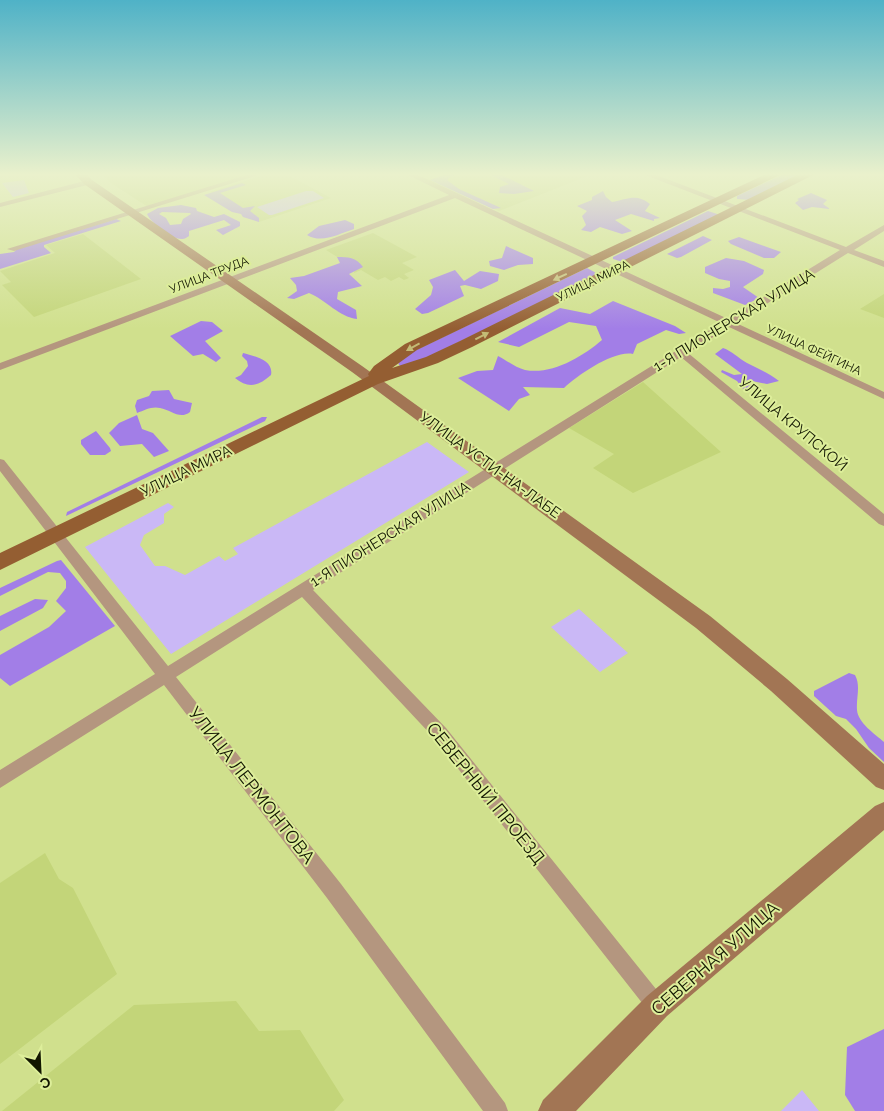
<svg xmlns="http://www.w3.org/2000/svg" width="884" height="1111" font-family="Raleway,sans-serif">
	<rect width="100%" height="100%" fill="#d0e08d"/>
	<path fill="#c3d579" d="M 101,173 L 256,173 L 148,207 L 111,183 Z
		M 270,173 L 284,173 L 331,198 L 259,222 L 210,192 Z
		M 448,173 L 595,173 L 499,211 L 430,180 Z
		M 373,233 L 417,257 L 402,263 L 414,270 L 404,274 L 409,278 L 404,280 L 399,277 L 391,281 L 385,277 L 378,280 L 361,270 L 354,273 L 355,268 L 326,250 Z
		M 83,234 L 141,279 L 34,317 L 2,285 L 11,282 L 0,271 L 55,253 L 46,245 Z
		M 884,294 L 884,318 L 860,309 Z
		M 643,382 L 721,452 L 633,493 L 593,468 L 614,454 L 569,428 Z
		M 45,853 L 59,879 L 73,888 L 117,974 L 0,1064 L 0,883 Z
		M 236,1001 L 259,1031 L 300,1030 L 344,1100 L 334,1111 L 2,1111 L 134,1005 Z"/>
	<path fill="#cab8f6" d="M 24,180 L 29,193 L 13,197 L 2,183 Z
		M 306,191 L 313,191 L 324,198 L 272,215 L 269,215 L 257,207 Z
		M 427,442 L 469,472 L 171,654 L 85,547 L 168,503 L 174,507 L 164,514 L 164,523 L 144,535 L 140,545 L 155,566 L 165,566 L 185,575 L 219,556 L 225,561 L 238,554 L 233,548 Z
		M 579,609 L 628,653 L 600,672 L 551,627 Z
		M 802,1090 L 819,1111 L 781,1111 Z"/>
	<path fill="#a27ee7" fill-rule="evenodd" d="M 449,173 L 462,173 L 451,176 L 447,180 L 459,189 L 501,208 L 493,209 L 430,180 Z
		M 487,173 L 498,173 L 534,191 L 514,194 L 499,193 L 500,187 L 509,184 Z
		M 786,173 L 806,173 L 751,200 L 737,199 L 737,196 Z
		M 242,183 L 246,185 L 220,193 L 243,208 L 255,206 L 250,211 L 259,218 L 259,222 L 243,217 L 241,214 L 232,212 L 204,195 Z
		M 603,191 L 606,197 L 612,202 C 627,199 637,193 650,204 L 645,211 L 660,218 L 654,219 L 654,221 L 631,214 L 615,220 L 632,231 L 622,234 L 600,227 L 591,232 L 581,230 L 586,225 L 582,216 L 587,211 L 577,206 L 592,200 L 592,197 Z
		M 811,193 L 827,200 L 823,204 L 830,209 L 812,207 L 803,210 L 795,203 L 799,200 L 797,199 Z
		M 181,205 L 196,208 L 197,211 L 214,217 L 224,214 L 240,222 L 240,226 L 223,235 L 216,230 L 231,225 L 224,220 L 189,231 L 189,236 C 187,237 185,239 182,239 C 173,240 150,222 147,214 L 158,208 ZM 162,212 L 190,213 L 191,214 L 183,219 L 181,224 L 170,225 L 166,218 L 159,214 Z
		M 708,211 L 720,215 L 623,262 L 613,259 L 613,257 Z
		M 116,219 L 121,221 L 44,245 L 44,247 L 51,253 L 0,269 L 0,254 L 14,252 L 17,249 Z
		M 345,220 L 354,224 L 354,229 C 338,234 322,244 307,235 L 319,226 Z
		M 703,236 L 712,240 L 681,257 L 677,258 L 667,254 Z
		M 739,237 L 781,252 L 774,258 L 764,258 L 731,244 L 728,241 Z
		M 506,246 L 533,258 L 533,264 L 518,265 L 504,270 L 490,266 L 489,261 L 502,258 Z
		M 337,257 C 348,257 356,257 363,267 L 349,274 L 362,286 L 338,292 L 337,299 L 356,310 L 357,319 C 339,317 326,300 309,293 L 294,299 L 287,298 L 297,291 L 296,285 L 290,278 L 304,276 L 340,263 Z
		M 726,258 L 744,261 L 764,270 L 763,274 L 743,287 L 759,298 L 745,305 L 713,293 L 713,288 L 723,289 L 730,287 L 730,281 L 719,279 L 705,273 L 705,267 Z
		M 587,268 L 598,274 L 420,361 L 402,367 L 399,365 L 398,362 L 410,353 Z
		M 455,270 L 464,281 L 480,271 L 499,274 L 498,281 L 481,289 L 465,285 L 460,286 L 464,296 L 428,313 L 422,314 L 415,309 L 431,295 L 433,287 L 429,280 Z
		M 613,301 L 675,326 L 686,333 L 679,334 L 666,330 L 637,344 L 633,354 C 614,350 578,375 564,388 L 523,387 L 530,395 L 519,399 L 509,411 L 458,378 L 477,371 L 493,370 L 498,356 C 506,360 516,368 525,370 C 552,375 582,357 602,340 L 596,326 L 569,322 L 519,347 L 498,342 L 560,308 L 590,314 Z
		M 201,321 L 212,322 L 223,331 L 205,341 L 221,358 L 216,362 L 203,354 L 193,356 L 170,336 Z
		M 723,348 C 732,351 738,358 747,363 C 758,369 769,373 779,381 L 767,384 L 752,381 L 753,387 L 744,390 L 737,381 L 721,372 L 722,370 L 734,375 L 742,374 L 715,354 Z
		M 243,353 C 254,356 274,360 271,375 C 259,386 248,389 235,378 L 241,375 L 248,366 L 247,361 L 242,356 Z
		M 169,390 L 174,399 L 192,403 L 190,412 C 180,420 171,410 160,408 C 152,406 145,410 137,413 L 135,406 L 137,400 L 149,396 L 152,391 Z
		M 137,415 L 142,429 L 153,433 L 169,451 L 154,457 L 142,444 L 120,446 L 109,433 L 119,423 Z
		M 262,417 L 267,417 L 265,421 L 66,516 L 67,512 Z
		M 96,431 L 110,448 L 111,451 L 105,455 L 90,455 L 81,444 L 81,440 Z
		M 61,560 L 115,626 L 10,686 L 0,678 L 0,655 L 49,627 L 66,611 L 56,601 L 66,588 L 66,581 L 60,573 L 48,572 L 0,596 L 0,588 L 57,561 Z
		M 35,599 L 48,600 L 43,608 L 0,631 L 0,616 Z
		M 849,673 L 855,675 C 861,686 856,698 857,710 C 858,723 875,734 884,742 L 884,762 L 869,748 L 856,729 L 846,719 L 836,716 L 814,696 L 814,691 Z
		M 884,1029 L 884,1111 L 855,1111 L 845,1095 L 847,1047 Z"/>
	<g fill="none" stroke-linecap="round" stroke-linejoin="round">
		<path fill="#b4967f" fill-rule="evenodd" d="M 0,173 L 6,173 L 0,176 Z
			M 253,173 L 265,173 L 14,251 L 7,249 Z
			M 404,173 L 414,173 L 728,319 L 840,250 L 640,173 L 651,173 L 846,247 L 884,225 L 884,231 L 854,250 L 884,261 L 884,267 L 848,253 L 736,323 L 884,392 L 884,399 L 729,327 L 688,353 L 884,514 L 884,526 L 879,524 L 681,357 L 313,590 L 446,728 L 664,999 L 668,1006 L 664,1013 L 657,1017 L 650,1013 L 434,738 L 302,597 L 176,677 L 341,884 L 505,1103 L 508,1111 L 483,1111 L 327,898 L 164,685 L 0,788 L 0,770 L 155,674 L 0,471 L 0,459 L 4,460 L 168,666 L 721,323 L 455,198 L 0,370 L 0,363 L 449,195 Z
			M 88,180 L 92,182 L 91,184 L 0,207 L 0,203 Z"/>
		<path fill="#a27554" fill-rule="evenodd" d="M 74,173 L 85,173 L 92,180 L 362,366 L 710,616 L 787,679 L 884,764 L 884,790 L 876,787 L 771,691 L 696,628 L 352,372 L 84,184 Z
			M 884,802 L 884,830 L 667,1016 L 576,1111 L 538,1111 L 543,1100 L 647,996 L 875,806 Z"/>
		<path fill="#945e32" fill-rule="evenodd" d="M 768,173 L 784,173 L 417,350 L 392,368 L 426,357 L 460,341 L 801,173 L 817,173 L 472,347 L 438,363 L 378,384 L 0,570 L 0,553 L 369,376 L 368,374 L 374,366 L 405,344 Z"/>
	</g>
	<defs><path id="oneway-solid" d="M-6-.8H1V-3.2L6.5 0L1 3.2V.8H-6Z" transform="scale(1.25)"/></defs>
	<g fill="#c3bc76">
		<use href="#oneway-solid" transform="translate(560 277) rotate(155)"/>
		<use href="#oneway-solid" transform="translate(482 336) rotate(-27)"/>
		<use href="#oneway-solid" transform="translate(413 347) rotate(151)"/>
	</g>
	<linearGradient id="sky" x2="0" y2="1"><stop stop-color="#4fb2c7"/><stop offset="0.53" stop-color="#eaf1cc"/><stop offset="1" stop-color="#eaf1cc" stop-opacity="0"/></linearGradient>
	<rect width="884" height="329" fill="url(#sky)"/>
	<g text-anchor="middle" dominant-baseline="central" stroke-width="4" stroke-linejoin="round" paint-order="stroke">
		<g font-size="12" fill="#121600" stroke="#ddee9a">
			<text transform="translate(209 275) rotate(-21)">УЛИЦА ТРУДА</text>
			<text transform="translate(593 281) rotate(-26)">УЛИЦА МИРА</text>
			<text transform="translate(814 350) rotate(25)">УЛИЦА ФЕЙГИНА</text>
		</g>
		<g font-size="15" fill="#121600" stroke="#ddee9a">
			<text transform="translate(734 320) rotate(-31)">1-Я ПИОНЕРСКАЯ УЛИЦА</text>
			<text transform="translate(793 424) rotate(40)">УЛИЦА КРУПСКОЙ</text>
			<text transform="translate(490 465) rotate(36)">УЛИЦА УСТИ-НА-ЛАБЕ</text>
			<text transform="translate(186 471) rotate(-26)">УЛИЦА МИРА</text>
			<text transform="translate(390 534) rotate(-32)">1-Я ПИОНЕРСКАЯ УЛИЦА</text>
		</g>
		<g font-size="18" fill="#121600" stroke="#ddee9a">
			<text transform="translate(252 785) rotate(52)">УЛИЦА ЛЕРМОНТОВА</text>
			<text transform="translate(486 793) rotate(51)">СЕВЕРНЫЙ ПРОЕЗД</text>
			<text transform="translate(715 958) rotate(-41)">СЕВЕРНАЯ УЛИЦА</text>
		</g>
	</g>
	<g transform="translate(40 1071) rotate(156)" stroke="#ddee9a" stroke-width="4" paint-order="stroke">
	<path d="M0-4L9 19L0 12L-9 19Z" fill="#121600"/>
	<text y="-8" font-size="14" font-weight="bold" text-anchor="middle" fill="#121600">С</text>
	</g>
</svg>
